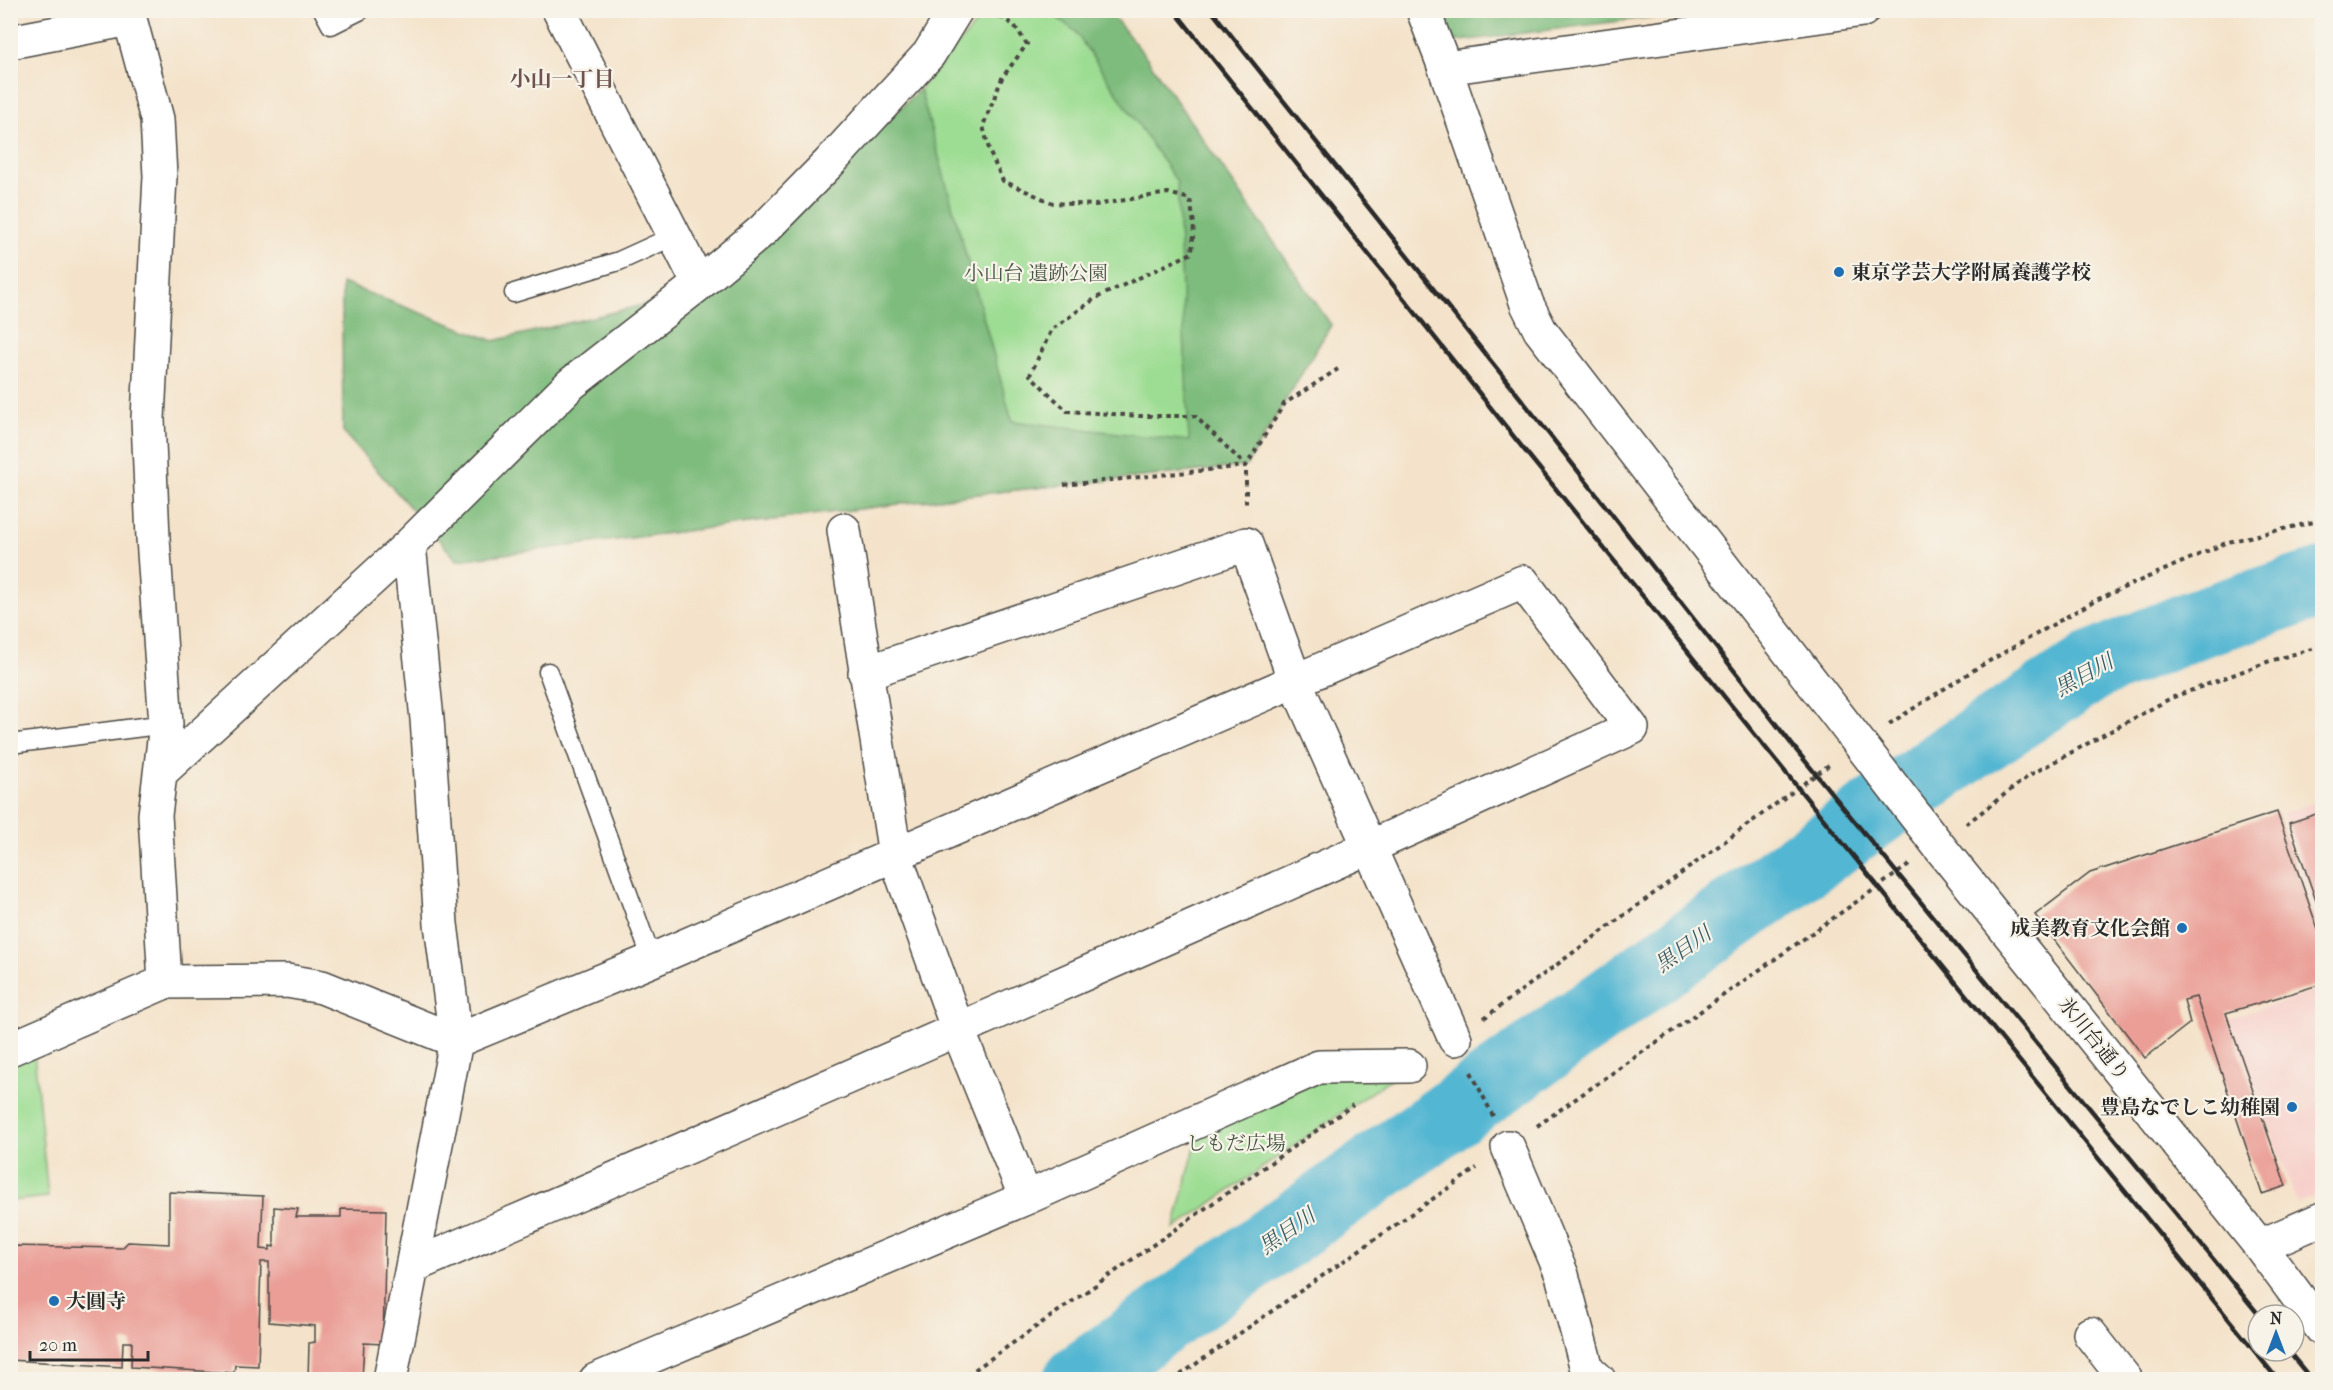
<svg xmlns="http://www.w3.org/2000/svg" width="2333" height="1390" font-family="'IM FELL French Canon','Noto Serif JP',serif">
	<rect width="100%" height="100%" fill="#f7f3e8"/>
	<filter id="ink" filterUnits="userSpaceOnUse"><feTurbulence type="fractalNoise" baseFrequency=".0167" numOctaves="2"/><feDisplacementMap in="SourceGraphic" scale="12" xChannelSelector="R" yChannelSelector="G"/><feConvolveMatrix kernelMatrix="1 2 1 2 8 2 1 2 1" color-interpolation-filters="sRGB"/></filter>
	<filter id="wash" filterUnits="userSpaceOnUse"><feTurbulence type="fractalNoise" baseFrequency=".008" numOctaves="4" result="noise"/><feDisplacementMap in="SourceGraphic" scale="24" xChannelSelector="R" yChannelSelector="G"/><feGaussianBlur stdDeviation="1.35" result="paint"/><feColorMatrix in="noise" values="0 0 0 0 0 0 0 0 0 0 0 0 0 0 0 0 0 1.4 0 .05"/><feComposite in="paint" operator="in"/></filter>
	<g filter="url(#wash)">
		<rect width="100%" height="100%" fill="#f4e3ca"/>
		<path fill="#f7d0cb" d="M 2322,800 L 2322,931 L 2282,813 Z
			M 2322,988 L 2322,1194 L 2297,1203 L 2229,1019 Z"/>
		<path fill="#9ddd93" stroke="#64845f" stroke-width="1.5" d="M 1108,10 L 1146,57 L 1331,325 L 1246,466 L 969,495 L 457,560 L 343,432 L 342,283 L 494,341 L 718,287 L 920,89 L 987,11 Z
			M 34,1052 L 48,1197 L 11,1201 L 10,1063 Z
			M 1409,1066 L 1174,1229 L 1202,1119 L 1319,1067 Z"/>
		<path fill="#7ebc7d" stroke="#547454" stroke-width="1.5" d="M 1108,10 L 1146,57 L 1331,325 L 1246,466 L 969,495 L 457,560 L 343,432 L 342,283 L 494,341 L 718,287 L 920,89 L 1012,421 L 1189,441 L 1177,182 L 1075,31 L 1048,11 Z
			M 1446,10 L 1700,11 L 1446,43 Z"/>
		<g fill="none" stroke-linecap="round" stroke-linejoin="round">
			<path stroke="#53b6d2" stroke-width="70" d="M 1078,1380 L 1952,758 L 2095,665 L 2201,622 L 2322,583"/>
		</g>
		<g id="blocks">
			<path fill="#ea9e96" d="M 2277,812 L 2322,941 L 2322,984 L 2226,1013 L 2286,1186 L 2262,1194 L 2196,997 L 2184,1000 L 2190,1023 L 2145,1058 L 2035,915 L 2090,873 Z
				M 2322,812 L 2322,918 L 2289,823 Z
				M 169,1192 L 263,1196 L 261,1249 L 270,1250 L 270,1246 L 274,1247 L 274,1207 L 298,1209 L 296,1217 L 341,1217 L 341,1209 L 386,1210 L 383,1344 L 364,1343 L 362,1380 L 308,1380 L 309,1343 L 315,1342 L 315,1326 L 269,1322 L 269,1262 L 261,1262 L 258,1366 L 235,1365 L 234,1373 L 131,1367 L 132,1342 L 123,1342 L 122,1367 L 10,1360 L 10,1246 L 122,1248 L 128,1242 L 169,1244 Z"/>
		</g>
	</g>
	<g filter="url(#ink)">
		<use href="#blocks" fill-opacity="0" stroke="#494743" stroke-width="1.5"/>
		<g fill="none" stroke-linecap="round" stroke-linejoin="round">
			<defs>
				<path id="lane" d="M 323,10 L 331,25 L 361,10
					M 514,293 L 619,261 L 674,236
					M 548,672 L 652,960
					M 10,744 L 166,724"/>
				<path id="street" d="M 559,10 L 699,284
					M 1423,10 L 1445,68 L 1527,304 L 1540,330 L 1938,845 L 2260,1246 L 2322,1329
					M 10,42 L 130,19 L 157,119 L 160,176 L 148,419 L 153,538 L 166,724 L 155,815 L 165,982
					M 1445,68 L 1863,10
					M 844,530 L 895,855 L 958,1030 L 1026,1198
					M 865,673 L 1246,544 L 1295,681 L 1455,1039
					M 160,773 L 409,545 L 571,384 L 699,284 L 763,230 L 829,163 L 929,54 L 956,10
					M 10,1049 L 165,982 L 287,981 L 322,987 L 456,1041 L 652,960 L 1523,582 L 1632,728 C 1228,913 821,1090 413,1266
					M 1508,1147 L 1562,1275 L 1587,1369 L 1599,1380
					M 2260,1246 L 2322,1219
					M 2090,1334 L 2126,1380
					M 390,1380 L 456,1041 L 441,924 L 427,719 L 409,545
					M 596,1380 L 1026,1198 L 1319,1067 L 1409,1066"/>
			</defs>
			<use href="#lane" stroke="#494743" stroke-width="21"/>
			<use href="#street" stroke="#494743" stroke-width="36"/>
			<path stroke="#494743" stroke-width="4" stroke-dasharray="4.5 4.5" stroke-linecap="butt" d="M 992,12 L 1014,25 L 1027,44 L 1002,78 L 983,126 L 990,153 L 1003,181 L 1053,203 L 1095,205 L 1168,193 L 1190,199 L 1194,224 L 1192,253 L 1096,298 L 1052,329 L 1030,375 L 1067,411 L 1140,416 L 1195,416 L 1246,466 L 1284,404 L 1338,369
				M 1064,485 L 1246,466 L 1246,508
				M 1889,724 L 1977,668 L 2096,600 L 2228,542 L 2322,520
				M 1966,824 L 2030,775 L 2171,698 L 2270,661 L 2322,646
				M 1484,1018 L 1829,765
				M 1471,1072 L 1493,1116
				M 1537,1126 L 1909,865
				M 960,1380 L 1353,1105
				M 1173,1380 L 1477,1168"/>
			<use href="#lane" stroke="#fff" stroke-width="18"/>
			<use href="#street" stroke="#fff" stroke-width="33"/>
			<path stroke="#2b2b2b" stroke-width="4.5" d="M 1174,10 L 1526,452 L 2278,1380
				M 1211,10 L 1549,434 L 1797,751 L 2259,1315
				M 2288,1351 L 2312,1380"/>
		</g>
	</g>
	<g fill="#1f6fb2" stroke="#f7f3e8" stroke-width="2">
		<circle cx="1839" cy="272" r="6"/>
		<circle cx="2182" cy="928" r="6"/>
		<circle cx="2292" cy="1107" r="6"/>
		<circle cx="54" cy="1301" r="6"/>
	</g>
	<g text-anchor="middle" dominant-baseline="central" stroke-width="4.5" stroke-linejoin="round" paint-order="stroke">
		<g font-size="20" font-weight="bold" fill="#2b2b2b" stroke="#f7f3e8" text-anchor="start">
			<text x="1851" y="272">東京学芸大学附属養護学校</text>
			<text x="2170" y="928" text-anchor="end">成美教育文化会館</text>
			<text x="2280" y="1107" text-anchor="end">豊島なでしこ幼稚園</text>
			<text x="66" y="1301">大圓寺</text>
		</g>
		<g font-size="20" fill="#485845" stroke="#f7f3e8">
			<text x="1036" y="273">小山台 遺跡公園</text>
			<text x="1236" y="1143">しもだ広場</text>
		</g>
		<g font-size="20" fill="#2b2b2b" stroke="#f7f3e8">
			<text transform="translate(2094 1039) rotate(51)">氷川台通り</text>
		</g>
		<g font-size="21" font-weight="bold" fill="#6e5350" stroke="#f7f3e8">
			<text x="562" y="79">小山一丁目</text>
		</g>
		<g font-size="21" font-style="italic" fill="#395c65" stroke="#f7f3e8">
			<text transform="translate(2084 675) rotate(-29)">黒目川</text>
			<text transform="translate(1683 949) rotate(-35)">黒目川</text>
			<text transform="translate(1287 1231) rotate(-35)">黒目川</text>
		</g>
	</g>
	<rect width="2333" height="1390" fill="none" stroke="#f7f3e8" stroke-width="36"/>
	<g transform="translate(2276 1333)"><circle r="28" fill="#f7f3e8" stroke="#a5a39c" stroke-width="1.5"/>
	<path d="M0-4.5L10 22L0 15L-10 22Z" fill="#1f6fb2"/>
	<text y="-9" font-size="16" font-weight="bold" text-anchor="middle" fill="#2b2b2b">N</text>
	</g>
	<path d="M30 1351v9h118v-9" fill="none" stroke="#2b2b2b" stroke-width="3"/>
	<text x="39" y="1351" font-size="18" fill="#2b2b2b" stroke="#f7f3e8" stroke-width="4.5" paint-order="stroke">20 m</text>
</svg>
